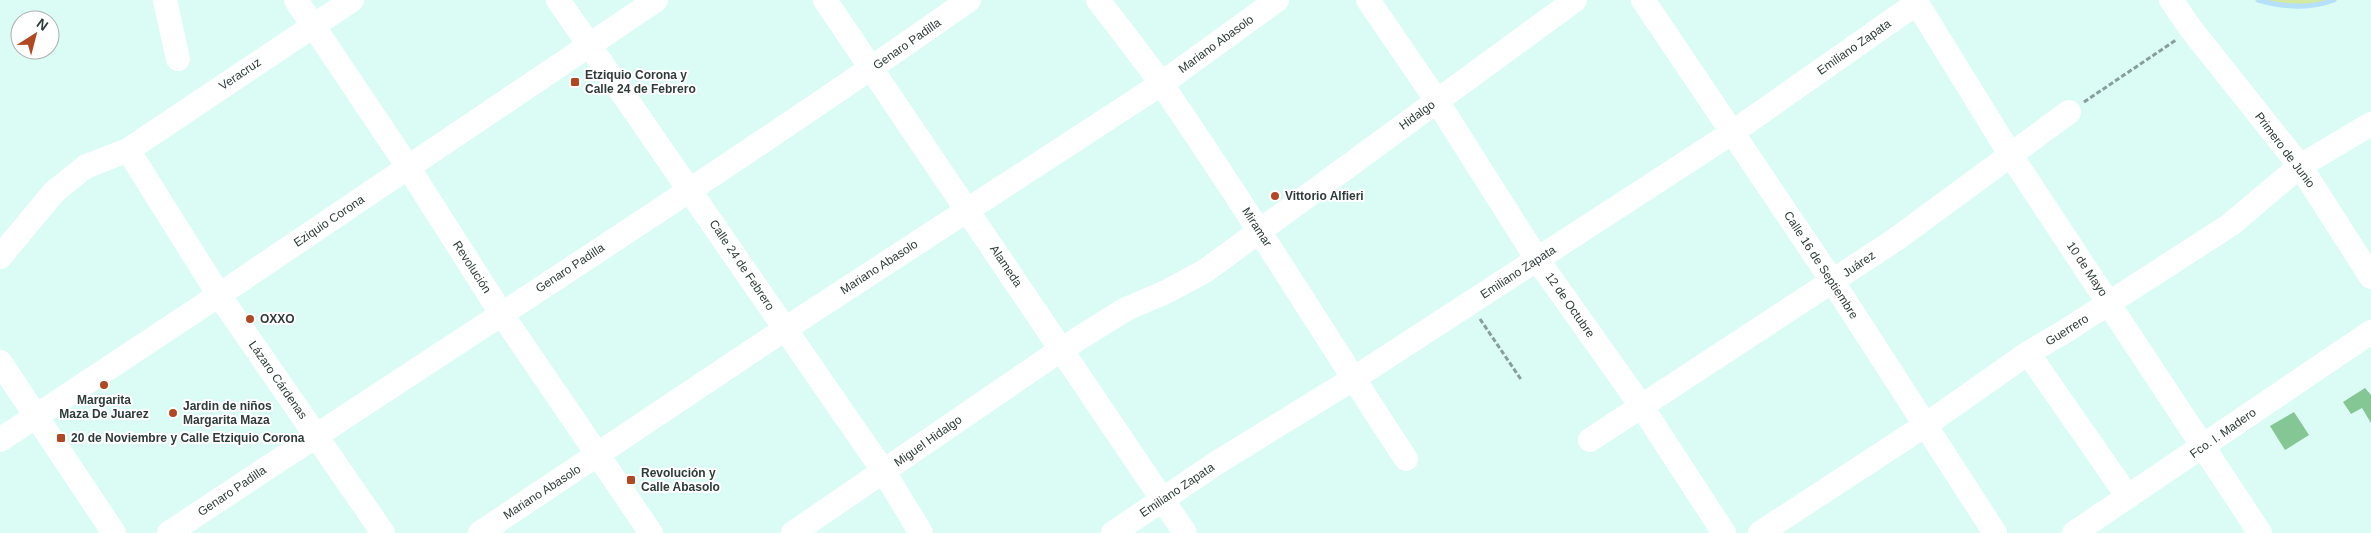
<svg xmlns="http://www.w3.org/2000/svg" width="2371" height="533" font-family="Arial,sans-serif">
	<rect width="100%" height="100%" fill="#dbfcf4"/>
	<path fill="#d2eaa2" d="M 2258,0 L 2334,0 C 2310,9 2282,7 2258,0 Z"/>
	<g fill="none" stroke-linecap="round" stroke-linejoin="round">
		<path stroke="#b4e0fa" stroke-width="5" d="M 2258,0 C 2282,7 2310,9 2334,0"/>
	</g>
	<path fill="#84c694" d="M 2365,388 L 2371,395 L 2371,423 L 2362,408 L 2351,414 L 2343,402 Z
		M 2294,412 L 2309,435 L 2285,450 L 2270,426 Z"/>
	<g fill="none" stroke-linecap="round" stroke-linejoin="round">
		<path stroke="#879f99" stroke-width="3" stroke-dasharray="5 2.5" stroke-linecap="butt" d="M 2084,102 L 2176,40
			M 1480,319 L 1522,381"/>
		<path stroke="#fff" stroke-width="24" d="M 165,0 L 178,59
			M 296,0 L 408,167 L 501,313 L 651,533
			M 558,0 L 884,472 L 921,533
			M 825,0 L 1185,533
			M 1098,0 C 1119,28 1142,56 1162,85 C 1247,207 1324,335 1406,459
			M 1368,0 L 1437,101 L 1537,259 L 1642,407 L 1724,533
			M 1643,0 L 1833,282 L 1995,533
			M 1915,0 L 2010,154 L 2260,533
			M 2171,0 L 2191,29 L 2300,166 L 2371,277
			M 128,150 L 219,295 L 383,533
			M 0,257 L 54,192 L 85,167 L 128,150 L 352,0
			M 2028,353 L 2128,497
			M 0,362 L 114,533
			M 0,440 L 219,295 L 656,0
			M 1590,440 L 1895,240 L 2069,112
			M 169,533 C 436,355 707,184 969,0
			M 480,533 L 785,329 L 1161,84 L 1277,0
			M 793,533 L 1062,349 L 1126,309 L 1166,292 L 1205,271 L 1575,0
			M 1113,533 L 1218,462 L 1353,379 L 1733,132 L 1917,3
			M 1760,533 L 1924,426 L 2028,353 L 2064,332 L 2230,225 L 2300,166 L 2371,124
			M 2074,533 L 2371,332"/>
	</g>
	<g fill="#af4823" stroke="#fff" stroke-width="2">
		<rect x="570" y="77" width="10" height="10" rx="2.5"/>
		<circle cx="1275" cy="196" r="5"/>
		<circle cx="250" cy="319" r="5"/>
		<circle cx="104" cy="385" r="5"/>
		<circle cx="173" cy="413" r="5"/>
		<rect x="56" y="433" width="10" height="10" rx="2.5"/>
		<rect x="626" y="475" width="10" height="10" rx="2.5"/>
	</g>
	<g text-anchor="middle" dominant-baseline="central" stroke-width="4" stroke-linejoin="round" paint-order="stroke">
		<g font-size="12" fill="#2e3b38" stroke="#fff">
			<text transform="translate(907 44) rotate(-35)">Genaro Padilla</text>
			<text transform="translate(1216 44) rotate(-36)">Mariano Abasolo</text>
			<text transform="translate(1854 47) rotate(-35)">Emiliano Zapata</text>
			<text transform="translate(240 74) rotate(-34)">Veracruz</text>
			<text transform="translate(1417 115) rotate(-36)">Hidalgo</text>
			<text transform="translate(2285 150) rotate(53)">Primero de Junio</text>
			<text transform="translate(329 221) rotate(-34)">Eziquio Corona</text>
			<text transform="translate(1257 227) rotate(57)">Miramar</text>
			<text transform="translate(1859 264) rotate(-34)">Juárez</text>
			<text transform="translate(742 265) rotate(56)">Calle 24 de Febrero</text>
			<text transform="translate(1821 265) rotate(57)">Calle 16 de Septiembre</text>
			<text transform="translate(1006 266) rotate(56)">Alameda</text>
			<text transform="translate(472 267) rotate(57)">Revolución</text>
			<text transform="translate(879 267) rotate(-33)">Mariano Abasolo</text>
			<text transform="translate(570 268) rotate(-33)">Genaro Padilla</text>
			<text transform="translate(2087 269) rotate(56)">10 de Mayo</text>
			<text transform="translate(1518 272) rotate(-33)">Emiliano Zapata</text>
			<text transform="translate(1570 305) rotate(55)">12 de Octubre</text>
			<text transform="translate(2067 330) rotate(-32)">Guerrero</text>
			<text transform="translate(278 380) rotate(55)">Lázaro Cárdenas</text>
			<text transform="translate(2223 433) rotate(-35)">Fco. I. Madero</text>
			<text transform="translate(928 441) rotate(-35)">Miguel Hidalgo</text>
			<text transform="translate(1177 490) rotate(-34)">Emiliano Zapata</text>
			<text transform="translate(232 491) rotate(-34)">Genaro Padilla</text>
			<text transform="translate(542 492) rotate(-33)">Mariano Abasolo</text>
		</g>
		<g font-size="12" font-weight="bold" fill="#2e3b38" stroke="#fff" text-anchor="start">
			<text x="585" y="75">Etziquio Corona y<tspan x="585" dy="14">Calle 24 de Febrero</tspan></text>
			<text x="1285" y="196">Vittorio Alfieri</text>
			<text x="260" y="319">OXXO</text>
			<text x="104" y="400" text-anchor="middle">Margarita<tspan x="104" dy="14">Maza De Juarez</tspan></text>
			<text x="183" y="406">Jardin de niños<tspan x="183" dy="14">Margarita Maza</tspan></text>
			<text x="71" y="438">20 de Noviembre y Calle Etziquio Corona</text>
			<text x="641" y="473">Revolución y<tspan x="641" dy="14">Calle Abasolo</tspan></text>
		</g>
	</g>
	<g transform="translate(35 35) rotate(36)"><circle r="24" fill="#ffffff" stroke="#abb1af"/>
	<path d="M0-4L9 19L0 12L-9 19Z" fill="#af4823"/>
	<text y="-8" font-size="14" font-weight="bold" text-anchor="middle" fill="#2e3b38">N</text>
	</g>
</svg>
